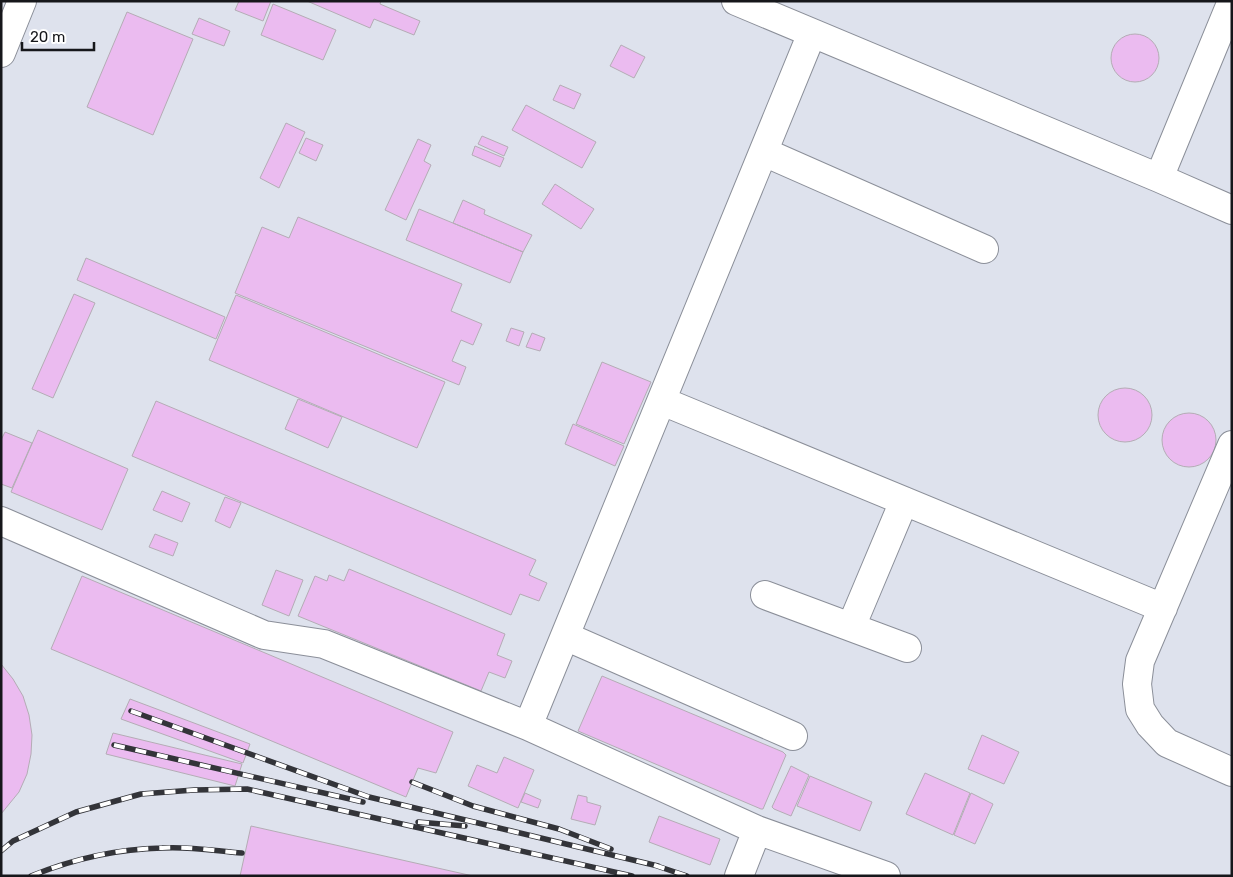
<svg xmlns="http://www.w3.org/2000/svg" width="1233" height="877" font-family="Rubik,sans-serif">
	<rect width="100%" height="100%" fill="#dee2ed"/>
	<path fill="#ebbbf0" stroke="#b4acb5" d="M 239,1 L 271,1 L 263,21 L 235,10 Z
		M 307,1 L 381,1 L 380,4 L 420,21 L 414,35 L 374,19 L 370,28 Z
		M 273,4 L 336,30 L 323,60 L 261,35 Z
		M 127,12 L 193,39 L 153,135 L 87,107 Z
		M 199,18 L 230,31 L 224,46 L 192,34 Z
		M1111 58a24 24 0 1 1 48 0a24 24 0 1 1-48 0Z
		M 621,45 L 645,57 L 634,78 L 610,66 Z
		M 560,85 L 581,94 L 574,109 L 553,100 Z
		M 526,105 L 596,142 L 582,168 L 512,130 Z
		M 286,123 L 305,132 L 279,188 L 260,178 Z
		M 482,136 L 508,147 L 504,156 L 478,144 Z
		M 306,138 L 323,145 L 316,161 L 299,153 Z
		M 418,139 L 431,145 L 424,161 L 431,165 L 406,220 L 385,210 Z
		M 475,146 L 504,158 L 500,167 L 472,155 Z
		M 555,184 L 594,209 L 581,229 L 542,204 Z
		M 463,200 L 485,210 L 484,214 L 532,235 L 523,252 L 453,223 Z
		M 419,209 L 523,252 L 510,283 L 406,240 Z
		M 298,217 L 462,284 L 451,311 L 482,324 L 473,345 L 461,340 L 452,361 L 466,367 L 459,385 L 235,293 L 262,227 L 289,238 Z
		M 86,258 L 225,317 L 216,339 L 77,280 Z
		M 74,294 L 95,303 L 53,398 L 32,389 Z
		M 236,295 L 445,382 L 417,448 L 209,360 Z
		M 511,328 L 524,332 L 519,346 L 506,341 Z
		M 532,333 L 545,338 L 540,351 L 526,347 Z
		M 602,362 L 651,382 L 624,444 L 576,424 Z
		M1098 415a27 27 0 1 1 54 0a27 27 0 1 1-54 0Z
		M 298,399 L 342,417 L 328,448 L 285,429 Z
		M 156,401 L 536,560 L 529,575 L 547,583 L 539,601 L 520,594 L 511,615 L 132,456 Z
		M1162 440a27 27 0 1 1 54 0a27 27 0 1 1-54 0Z
		M 573,424 L 624,446 L 615,466 L 565,444 Z
		M 38,430 L 128,469 L 102,530 L 11,492 Z
		M 5,432 L 32,443 L 12,488 L 1,484 L 1,440 Z
		M 162,491 L 190,503 L 182,522 L 153,510 Z
		M 225,497 L 241,503 L 230,528 L 215,521 Z
		M 155,534 L 178,543 L 173,556 L 149,547 Z
		M 349,569 L 505,634 L 497,655 L 512,661 L 505,678 L 489,672 L 481,691 L 298,616 L 315,576 L 327,581 L 329,575 L 344,581 Z
		M 276,570 L 303,580 L 289,616 L 262,605 Z
		M 82,576 L 453,732 L 436,773 L 418,768 L 406,797 L 51,649 Z
		M 1,664 L 13,679 L 23,696 L 29,715 L 32,735 L 31,754 L 27,774 L 19,792 L 1,814 Z
		M 602,676 L 783,752 L 786,755 L 763,809 L 761,809 L 578,731 Z
		M 130,699 L 250,744 L 243,763 L 121,719 Z
		M 113,733 L 242,764 L 235,786 L 106,754 Z
		M 982,735 L 1019,752 L 1004,784 L 968,769 Z
		M 504,757 L 534,770 L 518,808 L 468,786 L 477,765 L 497,773 Z
		M 791,766 L 809,775 L 791,816 L 774,809 L 772,807 Z
		M 925,773 L 970,793 L 953,835 L 906,814 Z
		M 810,776 L 872,802 L 860,831 L 797,806 Z
		M 525,793 L 541,800 L 538,808 L 521,802 Z
		M 971,793 L 993,804 L 975,844 L 954,835 Z
		M 578,795 L 587,797 L 587,802 L 601,806 L 595,825 L 571,819 Z
		M 659,816 L 720,839 L 710,865 L 649,842 Z
		M 251,826 L 473,876 L 240,876 Z"/>
	<g fill="none" stroke-linecap="round" stroke-linejoin="round">
		<defs>
			<path id="minor" d="M 736,1 L 1159,178 L 1232,210
				M 1,53 L 22,1
				M 764,152 L 984,249
				M 1159,178 L 1232,1
				M 662,401 L 1163,608
				M 1232,445 L 1140,661 L 1137,684 L 1140,709 L 1150,725 L 1167,743 L 1232,772
				M 1,521 L 264,635 L 324,644 L 528,726 L 757,830 L 886,876
				M 765,595 L 907,648
				M 851,627 L 904,501
				M 565,636 L 793,736
				M 528,726 L 812,33
				M 739,876 L 757,830"/>
		</defs>
		<use href="#minor" stroke="#8b8f99" stroke-width="30"/>
		<use href="#minor" stroke="#fff" stroke-width="28"/>
		<defs>
			<path id="rail" d="M 131,711 L 369,797 L 658,866
				M 114,745 L 363,802
				M 412,782 L 473,806 L 559,829 L 611,849
				M 418,822 L 465,826
				M 1,851 L 13,841 L 76,812 L 141,794 L 194,790 L 247,789 L 632,876
				M 654,865 L 687,876
				M 31,876 C 73,859 116,849 162,848 C 188,846 216,851 242,853"/>
		</defs>
		<use href="#rail" stroke="#333439" stroke-width="5.5"/>
		<use href="#rail" stroke="#fff" stroke-width="4" stroke-dasharray="11" stroke-linecap="butt"/>
	</g>
	<rect width="1233" height="877" fill="none" stroke="#16171b" stroke-width="5"/>
	<path d="M22 42v8h72v-8" fill="none" stroke="#16171b" stroke-width="2.5"/>
	<text x="30" y="42" font-size="15" fill="#16171b" stroke="#ffffff" stroke-width="4" paint-order="stroke">20 m</text>
</svg>
